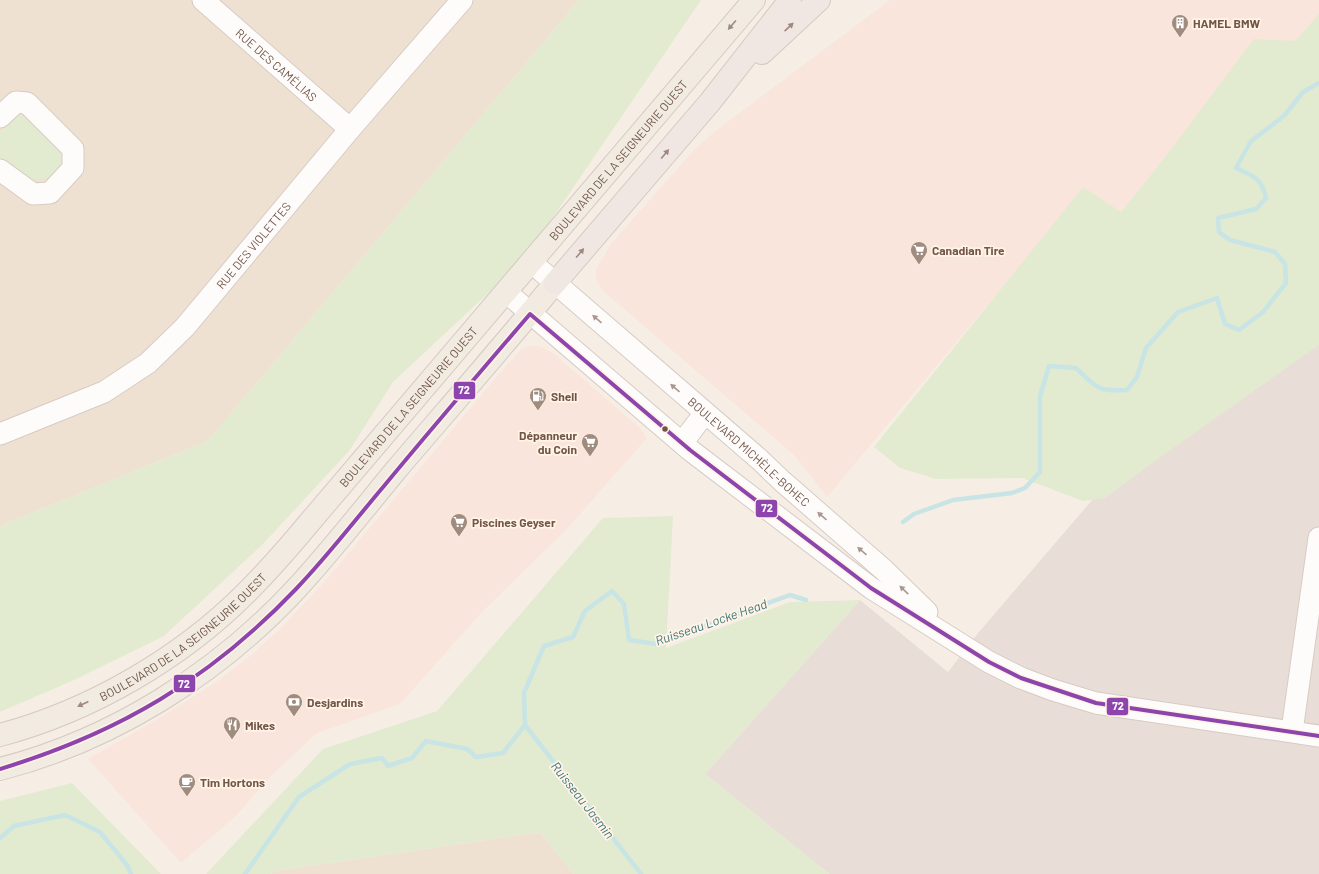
<svg xmlns="http://www.w3.org/2000/svg" width="1319" height="874" font-family="Barlow,sans-serif">
	<rect width="100%" height="100%" fill="#f6eee5"/>
	<path fill="#efe1d2" d="M 0,0 L 579,0 L 208,441 L 0,526 Z
		M 540,832 L 574,874 L 271,874 L 274,871 Z"/>
	<path fill="#f9e5db" d="M 890,0 L 1319,0 L 1319,23 L 1121,218 L 1081,193 L 827,497 L 795,456 L 601,289 L 596,279 L 596,270 L 610,245 L 693,151 L 714,132 Z
		M 532,345 L 542,347 L 554,354 L 640,428 L 647,438 L 566,530 L 483,611 L 400,704 L 317,733 L 271,776 L 236,816 L 181,863 L 88,759 L 158,719 L 216,682 L 249,657 L 281,628 L 327,579 L 498,375 L 522,349 Z"/>
	<path fill="#e8ded7" d="M 1319,333 L 1319,874 L 829,874 L 705,774 L 860,600 L 948,672 L 979,632 L 1105,485 Z"/>
	<path fill="#e2ebd0" d="M 579,0 L 701,0 L 543,232 L 512,271 L 393,382 L 349,451 L 263,544 L 164,636 L 72,681 L 0,712 L 0,526 L 208,441 Z
		M 1319,14 L 1319,345 L 1159,458 L 1105,498 L 1083,501 L 1022,478 L 936,479 L 900,468 L 874,447 L 1083,187 L 1121,212 C 1168,156 1210,96 1254,39 L 1295,41 Z
		M 16,114 L 32,116 L 67,158 L 50,178 L 29,180 L 0,157 L 0,132 Z
		M 673,516 L 666,648 L 790,602 L 860,600 L 705,774 L 829,874 L 574,874 L 540,832 L 274,871 L 271,874 L 206,874 L 323,749 L 437,711 L 603,518 Z
		M 72,783 L 161,874 L 0,874 L 0,801 Z"/>
	<g fill="none" stroke-linecap="round" stroke-linejoin="round">
		<path stroke="#c8e4e4" stroke-width="4.5" d="M 903,522 L 914,514 L 953,500 L 1012,493 L 1025,488 L 1040,472 L 1040,396 L 1049,366 L 1076,368 C 1096,387 1097,392 1127,390 L 1137,377 L 1146,348 L 1178,312 L 1217,298 L 1225,324 L 1239,330 L 1263,312 L 1286,283 L 1285,264 L 1275,252 L 1230,240 L 1219,232 L 1218,218 L 1256,209 L 1266,198 C 1262,178 1253,176 1236,168 L 1251,141 L 1284,116 L 1303,92 L 1319,83
			M 525,725 L 641,874
			M 0,838 L 14,826 L 65,815 L 100,832 L 127,865 L 131,874
			M 245,874 L 299,797 L 350,764 L 382,758 L 388,766 L 412,758 L 426,741 L 467,749 L 476,757 L 503,753 L 525,725 L 524,693 L 544,646 L 573,637 L 585,611 L 612,591 L 624,604 L 629,640 L 656,644 L 790,595 L 806,600"/>
		<defs>
			<g id="minor">
				<path id="s1" d="M 203,0 L 350,129"/>
				<path d="M 0,117 L 16,102 L 27,103 L 73,149 L 73,168 L 50,193 L 33,194 L 0,170"/>
				<path id="s2" d="M 531,262 L 759,459 L 782,481 L 884,570 L 927,612"/>
				<path d="M 506,292 L 690,450 L 871,588 L 989,662 L 1021,678 L 1053,690 L 1096,703 L 1319,736"/>
				<path id="s3" d="M 0,434 L 104,392 L 148,363 L 185,327 L 350,129 L 462,0"/>
				<path d="M 682,443 L 705,413"/>
				<path d="M 1292,731 L 1319,538"/>
			</g>
			<g id="major">
				<path id="s4" d="M 0,735 C 90,711 180,659 246,593 C 268,571 289,547 309,523 L 754,0"/>
				<path d="M 0,769 C 113,740 217,674 296,589 C 331,551 363,510 396,470 C 449,408 503,346 555,283"/>
			</g>
			<path id="highway" d="M 762,53 L 819,0
				M 555,283 L 710,102 L 790,0"/>
		</defs>
		<use href="#minor" stroke="#d7cbc4" stroke-width="23"/>
		<use href="#major" stroke="#d5cac3" stroke-width="24"/>
		<use href="#highway" stroke="#d5cac3" stroke-width="24"/>
		<use href="#minor" stroke="#fefcfb" stroke-width="21"/>
		<use href="#major" stroke="#f1ebe2" stroke-width="22"/>
		<use href="#highway" stroke="#f0e6e2" stroke-width="22"/>
		<defs>
			<path id="bus-1" d="M 0,769 C 119,733 210,679 296,589 C 327,557 355,520 384,486 C 432,428 481,371 530,314 L 690,450 L 871,588 L 989,662 L 1021,678 L 1096,703 L 1319,736"/>
		</defs>
		<use href="#bus-1" stroke="#fff4e5" stroke-width="7"/>
		<use href="#bus-1" stroke="#8e44ad" stroke-width="4"/>
	</g>
	<defs><path id="oneway-solid" d="M-6-.8H1V-3.2L6.5 0L1 3.2V.8H-6Z"/></defs>
	<g fill="#9e8a7e">
		<use href="#oneway-solid" transform="translate(732 25) rotate(131)"/>
		<use href="#oneway-solid" transform="translate(83 704) rotate(155)"/>
	</g>
	<g fill="#9e887e">
		<use href="#oneway-solid" transform="translate(789 27) rotate(-43)"/>
		<use href="#oneway-solid" transform="translate(665 154) rotate(-50)"/>
		<use href="#oneway-solid" transform="translate(580 253) rotate(-50)"/>
	</g>
	<g fill="#aa9890">
		<use href="#oneway-solid" transform="translate(597 319) rotate(-139)"/>
		<use href="#oneway-solid" transform="translate(675 388) rotate(-139)"/>
		<use href="#oneway-solid" transform="translate(822 516) rotate(-139)"/>
		<use href="#oneway-solid" transform="translate(862 551) rotate(-139)"/>
		<use href="#oneway-solid" transform="translate(904 590) rotate(-136)"/>
	</g>
	<defs>
		<symbol id="building-pin" viewBox="-11 -11 22 30"><path d="M0 17L-7.5 6A9.5 9.5 0 1 1 7.5 6Z" fill="#a08b7f" stroke="#fff4e5"/><path d="M-4-6H4V6H1V3H-1V6H-4ZM-2.5-4.3h1.7v1.8h-1.7ZM.8-4.3h1.7v1.8H.8ZM-2.5-1h1.7V.8h-1.7ZM.8-1h1.7V.8H.8Z" fill="#fff"/></symbol>
		<symbol id="supermarket-pin" viewBox="-11 -11 22 30"><path d="M0 17L-7.5 6A9.5 9.5 0 1 1 7.5 6Z" fill="#a08b7f" stroke="#fff4e5"/><path d="M-6-5.5h2.5l.6 2H6L4.5 2H-2.5L-4.4-4H-6ZM-1.5 3.2a1.3 1.3 0 1 0 .1 0ZM3 3.2a1.3 1.3 0 1 0 .1 0Z" fill="#fff"/></symbol>
		<symbol id="fuel-pin" viewBox="-11 -11 22 30"><path d="M0 17L-7.5 6A9.5 9.5 0 1 1 7.5 6Z" fill="#a08b7f" stroke="#fff4e5"/><path d="M-5.5-6h7V0h2V4h1.3V-2.5L3-4.5l.8-.8L6-3V5H2.5V1h-1V6h-7ZM-4.2-4.7v3.2H.2V-4.7Z" fill="#fff"/></symbol>
		<symbol id="bank-pin" viewBox="-11 -11 22 30"><path d="M0 17L-7.5 6A9.5 9.5 0 1 1 7.5 6Z" fill="#a08b7f" stroke="#fff4e5"/><path d="M-6-4H6V4H-6ZM0-2.3a2.3 2.3 0 1 0 0 4.6a2.3 2.3 0 1 0 0-4.6Z" fill="#fff"/></symbol>
		<symbol id="restaurant-pin" viewBox="-11 -11 22 30"><path d="M0 17L-7.5 6A9.5 9.5 0 1 1 7.5 6Z" fill="#a08b7f" stroke="#fff4e5"/><path d="M-5-6h1v4h1v-4h1v4h1v-4h1v5L-1.5 .5V6h-2V.5L-5-1ZM5-6V6H3V1.5H1.5Q1.5-4 5-6Z" fill="#fff"/></symbol>
		<symbol id="cafe-pin" viewBox="-11 -11 22 30"><path d="M0 17L-7.5 6A9.5 9.5 0 1 1 7.5 6Z" fill="#a08b7f" stroke="#fff4e5"/><path d="M-5.5-4.5H6V0H3Q3 3.5 0 3.5H-2.5Q-5.5 3.5-5.5 0ZM3-3.2v2h1.7v-2ZM-6 4.5H4V6H-6Z" fill="#fff"/></symbol>
	</defs>
	<g fill-rule="evenodd">
		<use href="#building-pin" x="1170" y="13" width="20" height="27"/>
		<use href="#supermarket-pin" x="909" y="240" width="20" height="27"/>
		<use href="#fuel-pin" x="528" y="386" width="20" height="27"/>
		<use href="#supermarket-pin" x="580" y="432" width="20" height="27"/>
		<use href="#supermarket-pin" x="449" y="512" width="20" height="27"/>
		<use href="#bank-pin" x="284" y="692" width="20" height="27"/>
		<use href="#restaurant-pin" x="222" y="715" width="20" height="27"/>
		<use href="#cafe-pin" x="177" y="772" width="20" height="27"/>
	</g>
	<circle fill="#725548" stroke="#fff4e5" stroke-width="1.5" cx="665" cy="429" r="3.5"/>
	<g text-anchor="middle" dominant-baseline="central" stroke-width="3.5" stroke-linejoin="round" paint-order="stroke">
		<g font-size="12" font-weight="bold" fill="#725548" stroke="#fff4e5" text-anchor="start">
			<text x="1193" y="23">HAMEL BMW</text>
			<text x="932" y="250">Canadian Tire</text>
			<text x="551" y="396">Shell</text>
			<text x="577" y="435" text-anchor="end">Dépanneur<tspan x="577" dy="14">du Coin</tspan></text>
			<text x="472" y="522">Piscines Geyser</text>
			<text x="307" y="702">Desjardins</text>
			<text x="245" y="725">Mikes</text>
			<text x="200" y="782">Tim Hortons</text>
		</g>
		<g font-size="12" fill="#725548" stroke="#fff4e5">
			<text stroke="none"><textPath href="#s1" startOffset="98">RUE DES CAMÉLIAS</textPath></text>
			<text stroke="none"><textPath href="#s4" startOffset="858">BOULEVARD DE LA SEIGNEURIE OUEST</textPath></text>
			<text stroke="none"><textPath href="#s3" startOffset="323">RUE DES VIOLETTES</textPath></text>
			<text stroke="none"><textPath href="#s4" startOffset="534">BOULEVARD DE LA SEIGNEURIE OUEST</textPath></text>
			<text stroke="none"><textPath href="#s2" startOffset="289">BOULEVARD MICHÈLE-BOHEC</textPath></text>
			<text stroke="none"><textPath href="#s4" startOffset="210">BOULEVARD DE LA SEIGNEURIE OUEST</textPath></text>
		</g>
		<g font-size="13" font-style="italic" fill="#3f777f" stroke="#fff4e5">
			<text transform="translate(711 622) rotate(-19)">Ruisseau Locke Head</text>
			<text transform="translate(583 800) rotate(52)">Ruisseau Jasmin</text>
		</g>
	</g>
	<g stroke="#fff4e5" stroke-width="1.5">
		<rect x="453" y="381" width="23" height="19" rx="4" fill="#8e44ad"/>
		<rect x="755" y="499" width="23" height="19" rx="4" fill="#8e44ad"/>
		<rect x="173" y="674" width="23" height="19" rx="4" fill="#8e44ad"/>
		<rect x="1106" y="697" width="23" height="19" rx="4" fill="#8e44ad"/>
	</g>
	<g font-size="11" text-anchor="middle" font-weight="bold" fill="#fff">
		<text x="464" y="394">72</text>
		<text x="767" y="512">72</text>
		<text x="184" y="688">72</text>
		<text x="1118" y="710">72</text>
	</g>
</svg>
